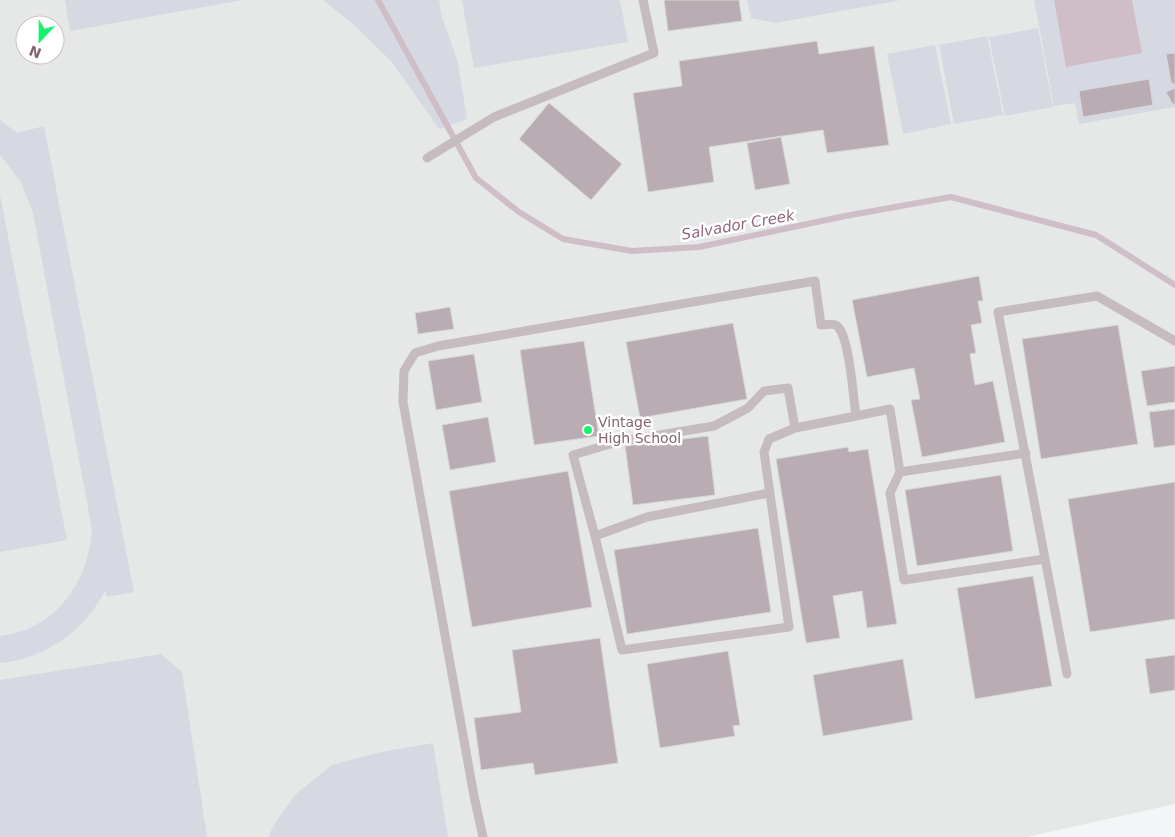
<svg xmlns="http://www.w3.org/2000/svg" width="1175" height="837" font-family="'DejaVu Sans',sans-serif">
	<rect width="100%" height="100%" fill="#f3f6f7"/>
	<path fill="#e6e7e7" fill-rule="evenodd" d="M 0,0 L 1175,0 L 1175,804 L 1027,837 L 0,837 ZM 25,25 L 55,25 L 55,55 L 25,55 Z"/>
	<path fill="#d6d9e1" d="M 65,0 L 243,0 L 70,31 Z
		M 323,0 L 439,0 L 441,14 L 458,63 L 467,119 L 439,129 L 391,61 L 354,25 Z
		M 462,0 L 620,0 L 628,42 L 474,68 Z
		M 747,0 L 901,0 L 775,23 L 751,18 Z
		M 1034,0 L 1175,0 L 1175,107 L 1079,124 L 1075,103 L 1054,106 Z
		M 1038,28 L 1053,107 L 1005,116 L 989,37 Z
		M 987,36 L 1003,115 L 954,124 L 939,45 Z
		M 935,45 L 951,124 L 903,134 L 887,54 Z
		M 0,120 L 17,133 L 44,126 L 134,592 L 107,597 L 105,591 C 84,631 45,659 0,663 L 0,636 C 56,630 89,581 92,529 L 33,213 L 21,182 L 0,155 Z
		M 0,195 L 67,540 L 0,552 Z
		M 161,654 L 182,672 L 207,837 L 0,837 L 0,680 Z
		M 433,743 L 448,837 L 268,837 L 275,823 L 296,794 L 332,765 L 381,752 Z"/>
	<path fill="#cfbdc8" d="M 1054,0 L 1132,0 L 1142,53 L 1066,67 Z"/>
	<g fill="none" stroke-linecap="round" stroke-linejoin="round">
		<path stroke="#cfbdc8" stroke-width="6" d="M 378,0 L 476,178 L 519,212 L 563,239 L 632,251 L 699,247 L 845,216 L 951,197 L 1096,235 L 1175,285"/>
	</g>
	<path fill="#baacb3" stroke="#d5d7d8" d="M 664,0 L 739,0 L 742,21 L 668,31 Z
		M 817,41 L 819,54 L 874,46 L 889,145 L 827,153 L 823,130 L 709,147 L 714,182 L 648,192 L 633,93 L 682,86 L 679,61 Z
		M 1175,53 L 1175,85 L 1171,82 L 1166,54 Z
		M 1149,79 L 1153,105 L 1083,117 L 1079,91 Z
		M 1175,88 L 1175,103 L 1173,105 L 1166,92 Z
		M 549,103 L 622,164 L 591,200 L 519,139 Z
		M 781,137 L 790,184 L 755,190 L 747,143 Z
		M 979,276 L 983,301 L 978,301 L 982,323 L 971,325 L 976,353 L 970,354 L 975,385 L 993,381 L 1005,442 L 922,457 L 911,400 L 920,399 L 914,368 L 867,377 L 852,300 Z
		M 450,307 L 454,329 L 418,334 L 415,313 Z
		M 733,323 L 747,399 L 640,418 L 626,342 Z
		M 1118,325 L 1138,444 L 1041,459 L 1022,339 Z
		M 584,341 L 599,436 L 534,445 L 520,350 Z
		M 474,354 L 482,402 L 436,410 L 428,361 Z
		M 1175,366 L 1175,402 L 1147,406 L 1141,371 Z
		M 1175,409 L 1175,445 L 1154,448 L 1149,412 Z
		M 488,417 L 496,462 L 450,470 L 442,425 Z
		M 708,436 L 715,495 L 633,505 L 625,446 Z
		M 848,447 L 849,452 L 868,449 L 897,624 L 867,628 L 862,591 L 833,596 L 840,638 L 806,643 L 776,459 Z
		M 568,471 L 592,607 L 472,627 L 449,491 Z
		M 1001,475 L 1013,551 L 917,566 L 905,490 Z
		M 1175,482 L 1175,619 L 1090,632 L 1068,499 Z
		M 758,528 L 771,612 L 627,634 L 614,550 Z
		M 1033,576 L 1052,686 L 975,699 L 957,588 Z
		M 600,638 L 618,763 L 535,775 L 533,763 L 481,770 L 474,718 L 521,712 L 512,650 Z
		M 728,651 L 740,725 L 733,726 L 735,736 L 660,748 L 647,664 Z
		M 1175,655 L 1175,690 L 1150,694 L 1145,659 Z
		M 903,659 L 913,720 L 823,736 L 813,675 Z"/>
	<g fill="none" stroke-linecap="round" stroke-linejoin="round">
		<path stroke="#c6bcc0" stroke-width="9" d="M 427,158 L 494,117 L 654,53 L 643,0
			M 1026,453 L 900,472 L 890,493 L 904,580 L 1045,559
			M 769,493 L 647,517 L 595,536 L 622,650 L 789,627 L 764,452 L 769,439 L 795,428 L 856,416
			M 595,536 L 573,455 L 617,442 L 714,426 L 748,408 L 764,391 L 788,388 L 795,428
			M 1067,674 L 998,312 L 1097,296 L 1175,341
			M 483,837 L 474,796 L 403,402 L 404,371 L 415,353 L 438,346 L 815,281 L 821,325 C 828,325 835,322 839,328 C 850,343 853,396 856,416 L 890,409 L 900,472"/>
	</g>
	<circle fill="#17f26b" stroke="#fff" stroke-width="2" cx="588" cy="430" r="5"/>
	<g text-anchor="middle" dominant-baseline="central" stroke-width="5" stroke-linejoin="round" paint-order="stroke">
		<g font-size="14" fill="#866371" stroke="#fff" text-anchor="start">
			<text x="598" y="422">Vintage<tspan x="598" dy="16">High School</tspan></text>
		</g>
		<g font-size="15" font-style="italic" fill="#926880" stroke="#fff">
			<text transform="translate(738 225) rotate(-10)">Salvador Creek</text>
		</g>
	</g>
	<g transform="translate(40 40) rotate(202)"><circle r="24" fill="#ffffff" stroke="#cfc1c6"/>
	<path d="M0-4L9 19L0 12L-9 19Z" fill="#17f26b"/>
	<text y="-8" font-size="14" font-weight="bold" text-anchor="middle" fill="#866371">N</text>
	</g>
</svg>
